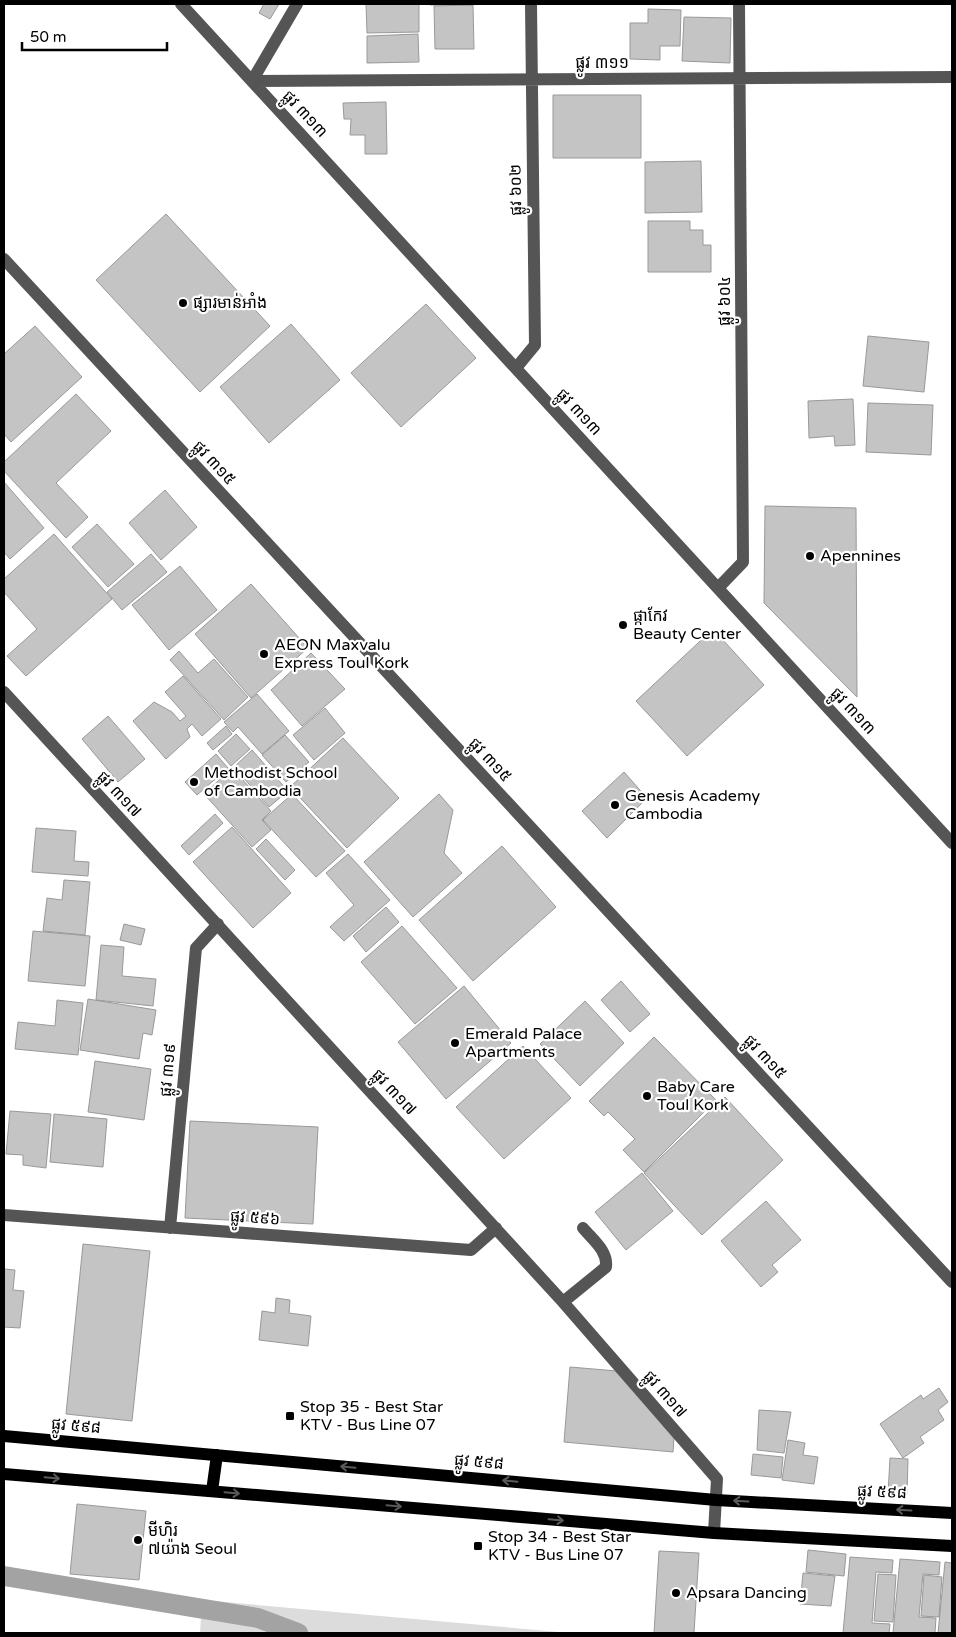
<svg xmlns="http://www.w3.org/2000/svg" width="956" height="1637" font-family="'Varela Round','Noto Sans Khmer',sans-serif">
	<rect width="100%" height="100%" fill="#fff"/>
	<path fill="#dcdcdc" d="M 202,1600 L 570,1633 L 200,1633 Z"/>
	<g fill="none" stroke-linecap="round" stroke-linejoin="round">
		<path stroke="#a3a3a3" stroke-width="20" d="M 4,1576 L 258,1618 L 298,1633"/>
	</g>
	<path fill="#c4c4c4" stroke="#999" d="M 264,4 L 279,4 L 270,19 L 259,13 Z
		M 366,4 L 419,4 L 419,32 L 367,33 Z
		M 430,4 L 473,4 L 473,5 L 430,5 Z
		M 473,5 L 474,49 L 435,49 L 434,6 Z
		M 648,9 L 681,10 L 680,46 L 660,46 L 660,60 L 630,59 L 630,23 L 648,23 Z
		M 684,17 L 731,18 L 730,63 L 682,61 Z
		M 418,34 L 419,62 L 367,63 L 367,36 Z
		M 553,95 L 641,95 L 641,158 L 553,158 Z
		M 386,102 L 387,154 L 365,154 L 365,135 L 350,135 L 351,119 L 344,119 L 343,103 Z
		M 701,161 L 702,212 L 645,213 L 645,162 Z
		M 166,214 L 270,326 L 200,392 L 96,280 Z
		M 648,221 L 690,221 L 690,230 L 703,230 L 703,245 L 711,245 L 711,272 L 648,272 Z
		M 426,304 L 476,358 L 401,427 L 351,373 Z
		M 291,324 L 340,380 L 269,443 L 220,387 Z
		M 35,326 L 82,377 L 11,442 L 4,434 L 4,354 Z
		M 868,336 L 929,342 L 924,392 L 863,386 Z
		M 76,394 L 111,431 L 56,483 L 88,517 L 66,538 L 4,471 L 4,462 Z
		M 853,399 L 855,445 L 835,446 L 834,436 L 809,438 L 808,401 Z
		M 868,403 L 933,405 L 931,455 L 866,452 Z
		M 4,482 L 44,528 L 10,559 L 4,552 Z
		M 165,490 L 197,527 L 161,560 L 129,523 Z
		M 765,506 L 856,508 L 857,697 L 764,603 Z
		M 97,524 L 134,564 L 108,587 L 72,547 Z
		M 54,534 L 112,599 L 26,676 L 7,656 L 37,629 L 4,592 L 4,579 Z
		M 151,554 L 167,572 L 122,610 L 107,592 Z
		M 180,566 L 217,610 L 169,650 L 132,605 Z
		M 251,584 L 308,648 L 251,698 L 195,634 Z
		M 713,629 L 764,685 L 687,756 L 636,701 Z
		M 179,651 L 198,673 L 214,659 L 248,697 L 224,720 L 170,660 Z
		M 311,653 L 345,689 L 302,726 L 271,690 Z
		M 183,676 L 221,719 L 202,736 L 192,724 L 187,729 L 190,737 L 166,759 L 133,721 L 154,702 L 172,712 L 180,721 L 186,716 L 165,692 Z
		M 257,694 L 289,731 L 262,754 L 238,727 L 233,732 L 224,722 Z
		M 325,708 L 345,733 L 314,760 L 293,735 Z
		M 108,716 L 145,759 L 118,782 L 82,739 Z
		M 226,726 L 232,734 L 213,750 L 207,743 Z
		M 236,734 L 250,749 L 231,766 L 218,751 Z
		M 285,735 L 309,762 L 286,782 L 262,755 Z
		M 343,738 L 399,798 L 347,848 L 290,787 Z
		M 252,750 L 288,791 L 269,807 L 234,767 Z
		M 216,754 L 228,768 L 197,795 L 185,782 Z
		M 232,768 L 271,811 L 262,820 L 271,830 L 252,847 L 204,794 Z
		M 624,772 L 647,798 L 607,838 L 582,811 Z
		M 292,794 L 345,851 L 316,877 L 263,820 Z
		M 439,794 L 453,810 L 444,853 L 462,873 L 413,917 L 364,862 Z
		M 215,814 L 223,823 L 189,855 L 181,846 Z
		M 232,827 L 291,893 L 253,928 L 193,862 Z
		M 36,828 L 76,831 L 74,861 L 89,862 L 88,876 L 32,872 Z
		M 266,839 L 295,870 L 285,880 L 256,849 Z
		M 502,846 L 556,907 L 473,981 L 419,920 Z
		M 348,854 L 390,900 L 344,941 L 330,927 L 354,905 L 326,873 Z
		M 64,880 L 90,882 L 85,935 L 43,931 L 47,898 L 62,900 Z
		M 386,907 L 399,922 L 366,952 L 353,936 Z
		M 124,924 L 145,929 L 141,945 L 120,940 Z
		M 402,926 L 457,988 L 415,1024 L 361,962 Z
		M 33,931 L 90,936 L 85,986 L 28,981 Z
		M 101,945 L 124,947 L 122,976 L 156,979 L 153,1006 L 96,1000 Z
		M 621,981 L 650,1014 L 630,1032 L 601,1000 Z
		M 464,986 L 511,1043 L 446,1099 L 398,1042 Z
		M 88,999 L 156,1010 L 152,1035 L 143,1033 L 139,1059 L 80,1050 Z
		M 57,1000 L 83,1003 L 78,1055 L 15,1049 L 18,1022 L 55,1026 Z
		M 585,1001 L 624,1043 L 580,1086 L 540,1044 Z
		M 654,1037 L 716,1100 L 644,1172 L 623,1150 L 635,1139 L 608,1112 L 604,1116 L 589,1101 Z
		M 523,1046 L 571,1098 L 504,1159 L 456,1107 Z
		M 95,1061 L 151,1069 L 144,1120 L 88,1112 Z
		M 725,1097 L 783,1160 L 702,1235 L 644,1173 Z
		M 10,1111 L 51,1114 L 46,1168 L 23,1165 L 23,1155 L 6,1154 Z
		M 54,1114 L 107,1119 L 103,1167 L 50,1162 Z
		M 190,1121 L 318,1127 L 313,1224 L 185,1218 Z
		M 642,1173 L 673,1211 L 626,1250 L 595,1212 Z
		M 766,1201 L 801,1240 L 772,1265 L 778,1272 L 761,1287 L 721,1241 Z
		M 83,1244 L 150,1251 L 132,1421 L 66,1414 Z
		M 4,1269 L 15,1270 L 13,1290 L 24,1291 L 20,1328 L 4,1327 Z
		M 276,1298 L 290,1300 L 289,1313 L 311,1316 L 308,1346 L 259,1340 L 262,1311 L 275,1313 Z
		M 570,1367 L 617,1371 L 674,1437 L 673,1452 L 564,1442 Z
		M 939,1388 L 948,1402 L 938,1410 L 944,1420 L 920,1437 L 924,1443 L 903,1458 L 880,1424 L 921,1395 L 923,1399 Z
		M 759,1410 L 791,1412 L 784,1453 L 757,1450 Z
		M 788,1440 L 805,1443 L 803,1455 L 818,1457 L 814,1484 L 782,1480 Z
		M 753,1454 L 783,1457 L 781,1478 L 751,1475 Z
		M 890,1458 L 908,1459 L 907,1494 L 888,1494 Z
		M 77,1504 L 146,1511 L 139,1580 L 70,1574 Z
		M 808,1550 L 846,1554 L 844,1576 L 806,1572 Z
		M 659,1551 L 699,1553 L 694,1633 L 654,1633 Z
		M 850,1557 L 893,1560 L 892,1573 L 876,1572 L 872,1623 L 890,1624 L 889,1633 L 843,1633 Z
		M 900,1559 L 940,1562 L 939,1575 L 923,1574 L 919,1617 L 936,1618 L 935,1633 L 893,1633 Z
		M 945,1562 L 952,1563 L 952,1633 L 938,1633 Z
		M 803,1573 L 835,1576 L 831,1606 L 800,1604 Z
		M 878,1574 L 896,1575 L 893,1622 L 874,1621 Z
		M 924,1575 L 942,1577 L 939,1617 L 921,1616 Z"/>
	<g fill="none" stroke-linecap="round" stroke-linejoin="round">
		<path stroke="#555" stroke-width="12" d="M 181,4 L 952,843
			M 252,81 L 952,77
			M 252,81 L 297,4
			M 4,259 L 952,1282
			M 516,368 L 535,345 L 531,4
			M 718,588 L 743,562 L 739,4
			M 4,692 L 563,1302 L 717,1479 L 714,1533
			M 4,1215 L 471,1250 L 496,1228
			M 170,1228 L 196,948 L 218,924
			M 563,1302 L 606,1267 C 608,1251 593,1240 583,1228"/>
		<path stroke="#000" stroke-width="12" d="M 4,1436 L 716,1500 L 952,1513
			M 4,1474 L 714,1533 L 952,1546
			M 212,1491 L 217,1455"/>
	</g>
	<defs><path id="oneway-shaft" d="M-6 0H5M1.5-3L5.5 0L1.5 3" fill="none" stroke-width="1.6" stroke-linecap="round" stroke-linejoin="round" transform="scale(1.25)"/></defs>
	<g stroke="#595959">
		<use href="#oneway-shaft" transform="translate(348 1467) rotate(-175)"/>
		<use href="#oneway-shaft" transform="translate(52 1478) rotate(5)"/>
		<use href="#oneway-shaft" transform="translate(510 1481) rotate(-175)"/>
		<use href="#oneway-shaft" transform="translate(232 1493) rotate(5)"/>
		<use href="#oneway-shaft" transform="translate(741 1501) rotate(-177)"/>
		<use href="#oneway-shaft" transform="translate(394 1506) rotate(5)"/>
		<use href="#oneway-shaft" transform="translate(904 1510) rotate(-177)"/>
		<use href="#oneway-shaft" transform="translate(556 1520) rotate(5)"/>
	</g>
	<g fill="#000" stroke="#fff" stroke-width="2">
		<circle cx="183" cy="303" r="5"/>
		<circle cx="810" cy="556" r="5"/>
		<circle cx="623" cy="625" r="5"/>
		<circle cx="264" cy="654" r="5"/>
		<circle cx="194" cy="782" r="5"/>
		<circle cx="615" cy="805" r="5"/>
		<circle cx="455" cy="1043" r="5"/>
		<circle cx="647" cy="1096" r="5"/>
		<rect x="285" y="1411" width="10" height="10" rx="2.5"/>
		<circle cx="138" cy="1540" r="5"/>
		<rect x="473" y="1541" width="10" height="10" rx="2.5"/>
		<circle cx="676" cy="1593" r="5"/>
	</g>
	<g text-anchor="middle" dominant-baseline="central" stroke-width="4.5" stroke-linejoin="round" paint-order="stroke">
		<g font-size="16" fill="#000" stroke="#fff">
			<text x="602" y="63">ផ្លូវ ៣១១</text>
			<text transform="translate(305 114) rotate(47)">ផ្លូវ ៣១៣</text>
			<text transform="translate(516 190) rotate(-91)">ផ្លូវ ៦០២</text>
			<text transform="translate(725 301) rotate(-90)">ផ្លូវ ៦០៤</text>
			<text transform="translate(579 412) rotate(47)">ផ្លូវ ៣១៣</text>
			<text transform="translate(214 463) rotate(47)">ផ្លូវ ៣១៥</text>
			<text transform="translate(853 711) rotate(47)">ផ្លូវ ៣១៣</text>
			<text transform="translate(490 760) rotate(47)">ផ្លូវ ៣១៥</text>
			<text transform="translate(119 794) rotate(47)">ផ្លូវ ៣១៧</text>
			<text transform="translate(765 1057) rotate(47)">ផ្លូវ ៣១៥</text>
			<text transform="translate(168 1070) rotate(-85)">ផ្លូវ ៣១៩</text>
			<text transform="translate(394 1092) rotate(47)">ផ្លូវ ៣១៧</text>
			<text transform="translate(255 1218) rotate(4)">ផ្លូវ ៥៩៦</text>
			<text transform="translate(665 1394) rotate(49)">ផ្លូវ ៣១៧</text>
			<text transform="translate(76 1426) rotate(5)">ផ្លូវ ៥៩៨</text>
			<text transform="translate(479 1462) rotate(5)">ផ្លូវ ៥៩៨</text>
			<text transform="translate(882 1492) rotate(3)">ផ្លូវ ៥៩៨</text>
		</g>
		<g font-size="16" fill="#000" stroke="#fff" text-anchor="start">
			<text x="193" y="303">ផ្សារមាន់អាំង</text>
			<text x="820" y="556">Apennines</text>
			<text x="633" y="616">ផ្កាកែវ<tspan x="633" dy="18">Beauty Center</tspan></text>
			<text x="274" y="645">AEON Maxvalu<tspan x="274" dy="18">Express Toul Kork</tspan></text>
			<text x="204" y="773">Methodist School<tspan x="204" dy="18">of Cambodia</tspan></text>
			<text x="625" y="796">Genesis Academy<tspan x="625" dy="18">Cambodia</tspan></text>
			<text x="465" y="1034">Emerald Palace<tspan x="465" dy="18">Apartments</tspan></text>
			<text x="657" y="1087">Baby Care<tspan x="657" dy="18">Toul Kork</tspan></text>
			<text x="300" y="1407">Stop 35 - Best Star<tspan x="300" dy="18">KTV - Bus Line 07</tspan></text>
			<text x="148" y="1531">មីហិរ<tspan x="148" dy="18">៧យ៉ាង Seoul</tspan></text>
			<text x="488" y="1537">Stop 34 - Best Star<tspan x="488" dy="18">KTV - Bus Line 07</tspan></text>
			<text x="686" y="1593">Apsara Dancing</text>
		</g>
	</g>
	<rect width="956" height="1637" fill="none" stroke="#000000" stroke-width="10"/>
	<path d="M22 42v8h145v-8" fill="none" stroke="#000000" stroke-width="2.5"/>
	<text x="30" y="42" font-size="15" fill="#000000" stroke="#ffffff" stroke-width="4" paint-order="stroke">50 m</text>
</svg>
